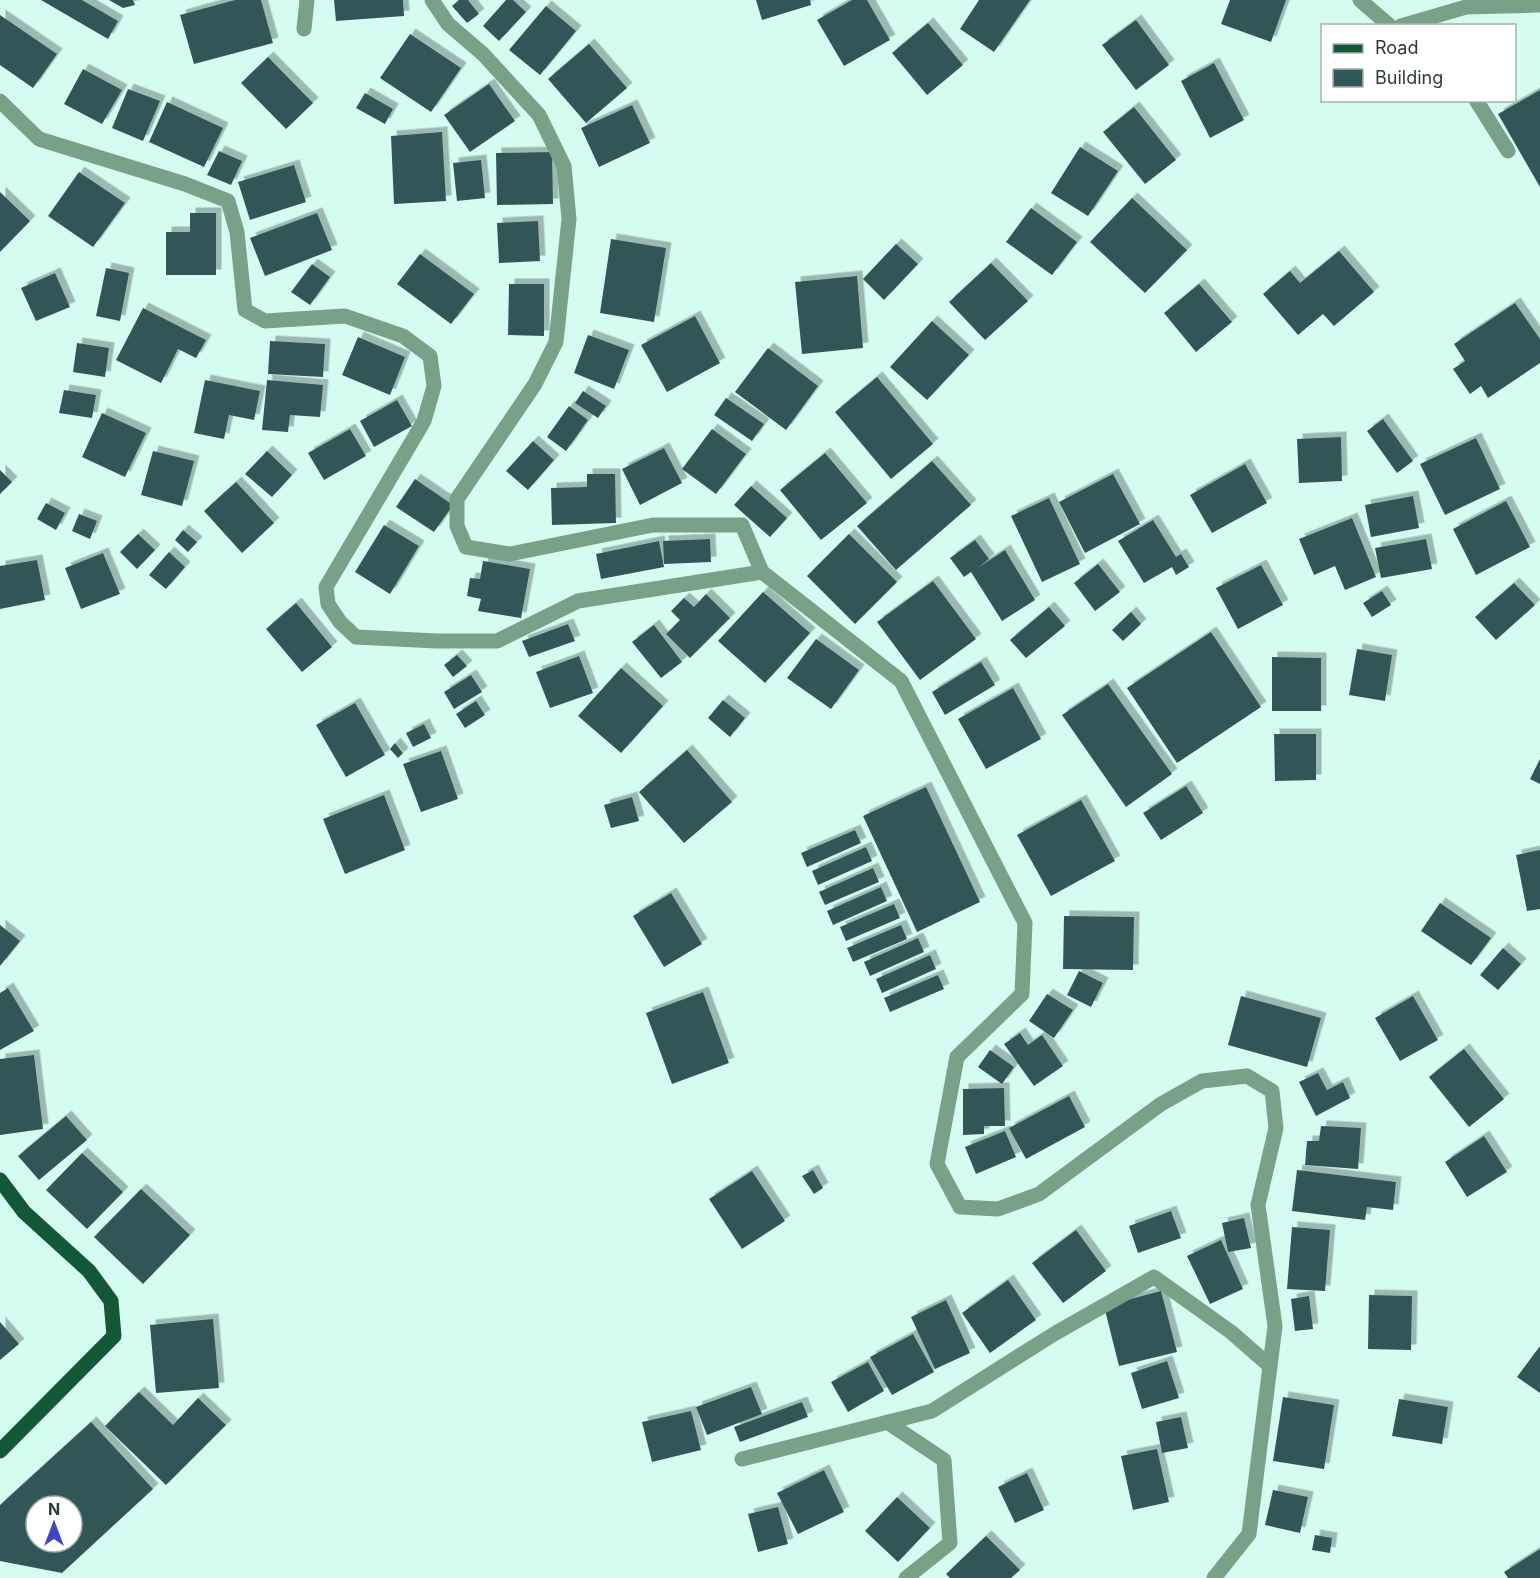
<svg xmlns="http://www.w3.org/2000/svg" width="1540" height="1578" font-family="Inter,sans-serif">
	<defs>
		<filter id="shadow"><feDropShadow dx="5.5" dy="-5.5" stdDeviation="0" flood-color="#0004"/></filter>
	</defs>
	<rect width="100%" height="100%" fill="#d5fcf1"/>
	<path fill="#335758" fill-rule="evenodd" filter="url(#shadow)" d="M 41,0 L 82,0 L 118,21 L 108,39 Z
		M 109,0 L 133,0 L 135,5 L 123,8 Z
		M 235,0 L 261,0 L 273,43 L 194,64 L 180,15 Z
		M 334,0 L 403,0 L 404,16 L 336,21 Z
		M 459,0 L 468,0 L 479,14 L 467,23 L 452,6 Z
		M 506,0 L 513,0 L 526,12 L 499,41 L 483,26 Z
		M 756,0 L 810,0 L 811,5 L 762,20 Z
		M 852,0 L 867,0 L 890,40 L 844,66 L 817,20 Z
		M 979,0 L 1030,0 L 994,52 L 960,29 Z
		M 1230,0 L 1286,0 L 1271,42 L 1221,24 Z
		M 546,6 L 576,31 L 540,75 L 509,50 Z
		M 0,15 L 57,54 L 33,88 L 0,65 Z
		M 1136,20 L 1169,65 L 1136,90 L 1102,45 Z
		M 928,23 L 963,65 L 927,95 L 892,53 Z
		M 410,34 L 461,68 L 431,112 L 380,78 Z
		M 589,44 L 627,88 L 586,123 L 548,79 Z
		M 268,57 L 313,103 L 286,129 L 241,83 Z
		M 1214,63 L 1244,120 L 1210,138 L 1181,81 Z
		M 83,69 L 122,90 L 102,124 L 64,104 Z
		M 489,84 L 515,121 L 470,152 L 444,115 Z
		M 128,89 L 160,101 L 143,141 L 112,128 Z
		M 1540,90 L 1540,187 L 1498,114 Z
		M 365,93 L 393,109 L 385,124 L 356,108 Z
		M 167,102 L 223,128 L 204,167 L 149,142 Z
		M 632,105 L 650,143 L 599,167 L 581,128 Z
		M 1134,107 L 1176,160 L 1145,184 L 1103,132 Z
		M 442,132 L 446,201 L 394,204 L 391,136 Z
		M 1080,147 L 1118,171 L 1088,216 L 1051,193 Z
		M 219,151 L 242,161 L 231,185 L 207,175 Z
		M 552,152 L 553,204 L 497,205 L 496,153 Z
		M 481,160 L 485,198 L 457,201 L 453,163 Z
		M 294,165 L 306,202 L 250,220 L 238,182 Z
		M 79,172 L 125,203 L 93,247 L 48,216 Z
		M 0,192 L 30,221 L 0,252 Z
		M 1132,198 L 1187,250 L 1145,293 L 1090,242 Z
		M 1031,208 L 1077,242 L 1052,275 L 1006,242 Z
		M 190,213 L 216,213 L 216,275 L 166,275 L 166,232 L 190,232 Z
		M 317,213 L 332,250 L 265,276 L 250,238 Z
		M 538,221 L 540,261 L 499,263 L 497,223 Z
		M 611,239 L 666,248 L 654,322 L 600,313 Z
		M 896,244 L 918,264 L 884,300 L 863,279 Z
		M 1339,251 L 1374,292 L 1334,326 L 1323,314 L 1298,335 L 1263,294 L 1290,271 L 1300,283 Z
		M 420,254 L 474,294 L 451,324 L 397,284 Z
		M 991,263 L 1028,301 L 985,340 L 949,302 Z
		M 312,264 L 330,277 L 310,305 L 291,292 Z
		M 106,268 L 129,273 L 120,321 L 96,316 Z
		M 55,273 L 70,307 L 36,321 L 21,288 Z
		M 857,276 L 863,348 L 802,354 L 795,282 Z
		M 509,284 L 544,284 L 544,336 L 508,335 Z
		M 1199,284 L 1232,322 L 1196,352 L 1164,313 Z
		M 1515,303 L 1540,339 L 1540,363 L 1488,398 L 1481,386 L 1470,394 L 1453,369 L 1465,361 L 1454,344 Z
		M 143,308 L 206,340 L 196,358 L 178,349 L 161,383 L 116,360 Z
		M 695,316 L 720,363 L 667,392 L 641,345 Z
		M 932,321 L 969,355 L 927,400 L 890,367 Z
		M 588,335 L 629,350 L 614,389 L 574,373 Z
		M 358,337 L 405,357 L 390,395 L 342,375 Z
		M 270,341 L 325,344 L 323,377 L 268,374 Z
		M 77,343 L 109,348 L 105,377 L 73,372 Z
		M 768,348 L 818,386 L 786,430 L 735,392 Z
		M 877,377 L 933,444 L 891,479 L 835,412 Z
		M 205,380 L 260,391 L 254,420 L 229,415 L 224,439 L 194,433 Z
		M 267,380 L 323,385 L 320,417 L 290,415 L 288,432 L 262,430 Z
		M 64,390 L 96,395 L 92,418 L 59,413 Z
		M 583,391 L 606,406 L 598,418 L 575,403 Z
		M 726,398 L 764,424 L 752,441 L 714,415 Z
		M 397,400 L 412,426 L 374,447 L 360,421 Z
		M 569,406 L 588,420 L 566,451 L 547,437 Z
		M 102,413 L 146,433 L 125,477 L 82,457 Z
		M 1383,419 L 1413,461 L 1397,473 L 1367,431 Z
		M 350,429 L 366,456 L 324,480 L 308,453 Z
		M 712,429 L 746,454 L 716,494 L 682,469 Z
		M 1341,437 L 1342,481 L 1299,483 L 1297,439 Z
		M 1476,438 L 1500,489 L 1445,515 L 1420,464 Z
		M 533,441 L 554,460 L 528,490 L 506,471 Z
		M 664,448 L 682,483 L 640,505 L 622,469 Z
		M 153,451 L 194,461 L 182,506 L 141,495 Z
		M 267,451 L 292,475 L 272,497 L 245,474 Z
		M 825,453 L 867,503 L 821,540 L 780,490 Z
		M 932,461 L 971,505 L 896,570 L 857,526 Z
		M 1245,464 L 1267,503 L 1212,533 L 1190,495 Z
		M 0,470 L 12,482 L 0,494 Z
		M 587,474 L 615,474 L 616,523 L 552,525 L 551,488 L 587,487 Z
		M 1113,474 L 1140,524 L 1085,553 L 1059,502 Z
		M 415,479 L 453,505 L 434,532 L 396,507 Z
		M 236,482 L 274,523 L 242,553 L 204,511 Z
		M 751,486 L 787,518 L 770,537 L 734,505 Z
		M 1413,496 L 1419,528 L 1371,537 L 1365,505 Z
		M 1049,498 L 1080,564 L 1042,582 L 1011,516 Z
		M 1506,501 L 1530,547 L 1476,575 L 1453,529 Z
		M 46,503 L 65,513 L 56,530 L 37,519 Z
		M 79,514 L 97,521 L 90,539 L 72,531 Z
		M 1352,518 L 1376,577 L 1345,590 L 1335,566 L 1314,575 L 1299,539 Z
		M 1153,520 L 1176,557 L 1181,554 L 1189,567 L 1176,575 L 1172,567 L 1144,583 L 1118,541 Z
		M 384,525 L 419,546 L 390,594 L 355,572 Z
		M 183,530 L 197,542 L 188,552 L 175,540 Z
		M 138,534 L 155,550 L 137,569 L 120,552 Z
		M 849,534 L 897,582 L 855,624 L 807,576 Z
		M 710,539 L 711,562 L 664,564 L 663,541 Z
		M 1426,539 L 1432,569 L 1381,578 L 1375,548 Z
		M 975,540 L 989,559 L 979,567 L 1005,550 L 1035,600 L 1002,621 L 971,572 L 964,577 L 950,558 Z
		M 659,541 L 664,567 L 601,579 L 596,554 Z
		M 169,552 L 185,567 L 166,589 L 149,575 Z
		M 103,553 L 120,594 L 81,609 L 65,568 Z
		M 37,560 L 45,600 L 0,609 L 0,566 Z
		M 483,561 L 530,569 L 521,618 L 478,611 L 481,599 L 467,596 L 470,578 L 480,579 Z
		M 1098,564 L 1120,592 L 1095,611 L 1074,583 Z
		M 1261,565 L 1283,605 L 1238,629 L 1216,588 Z
		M 933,581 L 976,639 L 920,680 L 877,622 Z
		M 1514,583 L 1535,605 L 1496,640 L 1475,617 Z
		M 1382,591 L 1391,605 L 1372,617 L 1363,603 Z
		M 763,592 L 810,633 L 765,683 L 718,641 Z
		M 706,594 L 730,618 L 690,658 L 666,634 L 680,620 L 671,611 L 684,598 L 694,607 Z
		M 296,603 L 332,647 L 302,672 L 266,629 Z
		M 1049,607 L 1065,626 L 1026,658 L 1010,640 Z
		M 1131,612 L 1141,624 L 1123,641 L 1112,630 Z
		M 568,624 L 575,641 L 529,657 L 522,641 Z
		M 654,625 L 682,662 L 661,678 L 632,642 Z
		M 1211,632 L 1261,707 L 1177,763 L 1127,688 Z
		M 816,639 L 859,670 L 831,709 L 787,678 Z
		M 1357,649 L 1392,655 L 1385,701 L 1349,695 Z
		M 457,655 L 467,666 L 453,677 L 444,665 Z
		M 579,656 L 593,693 L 550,708 L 536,672 Z
		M 1272,657 L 1321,658 L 1321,711 L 1272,711 Z
		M 981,662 L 995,685 L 945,715 L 932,692 Z
		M 621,668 L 663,706 L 621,753 L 578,716 Z
		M 471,675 L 482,692 L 454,709 L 444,692 Z
		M 1108,684 L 1172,774 L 1126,807 L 1062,715 Z
		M 1013,688 L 1041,739 L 986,769 L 958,719 Z
		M 723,700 L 745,718 L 730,737 L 708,718 Z
		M 476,701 L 485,715 L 465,728 L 456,714 Z
		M 355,703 L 385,755 L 346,777 L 316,725 Z
		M 424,724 L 431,738 L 413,747 L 406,733 Z
		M 1274,734 L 1316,734 L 1316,780 L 1275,781 Z
		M 395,743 L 403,753 L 398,758 L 390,749 Z
		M 687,750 L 732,802 L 684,843 L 639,792 Z
		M 441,751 L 458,799 L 421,812 L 403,764 Z
		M 1540,759 L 1540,784 L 1530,779 Z
		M 1186,786 L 1203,813 L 1161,840 L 1143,813 Z
		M 926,787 L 980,902 L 917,932 L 863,816 Z
		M 384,795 L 405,850 L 345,874 L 323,819 Z
		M 632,797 L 639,821 L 611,828 L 604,805 Z
		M 1081,800 L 1115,861 L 1051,896 L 1017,835 Z
		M 855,830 L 861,843 L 807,867 L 801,853 Z
		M 866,847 L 872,861 L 818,885 L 812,871 Z
		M 1540,850 L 1540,909 L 1527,911 L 1516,855 Z
		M 873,868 L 879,882 L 825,905 L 819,892 Z
		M 881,887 L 887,901 L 833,925 L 827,911 Z
		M 671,893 L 702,944 L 664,967 L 633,916 Z
		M 1440,903 L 1491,938 L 1471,965 L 1421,931 Z
		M 894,904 L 900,918 L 846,941 L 840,927 Z
		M 1064,916 L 1134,917 L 1133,970 L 1063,969 Z
		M 0,925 L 20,941 L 0,966 Z
		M 901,925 L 907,939 L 853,962 L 847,948 Z
		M 918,938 L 924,952 L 870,976 L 864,962 Z
		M 1503,948 L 1521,964 L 1498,990 L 1480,975 Z
		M 930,955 L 936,969 L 882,993 L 876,979 Z
		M 1079,971 L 1103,983 L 1091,1007 L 1067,995 Z
		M 938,975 L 944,989 L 890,1012 L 884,998 Z
		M 8,988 L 34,1031 L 0,1050 L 0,993 Z
		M 703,992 L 729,1063 L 672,1084 L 646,1013 Z
		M 1047,994 L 1073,1010 L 1054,1038 L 1029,1021 Z
		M 1241,996 L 1321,1018 L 1307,1067 L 1228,1045 Z
		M 1413,996 L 1438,1040 L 1400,1061 L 1375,1018 Z
		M 1020,1033 L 1028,1045 L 1042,1035 L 1063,1066 L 1034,1086 L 1004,1044 Z
		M 1464,1049 L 1504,1099 L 1469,1127 L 1429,1077 Z
		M 990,1050 L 1014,1067 L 1002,1084 L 978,1067 Z
		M 34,1055 L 43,1129 L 0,1135 L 0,1059 Z
		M 1318,1073 L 1327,1090 L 1343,1082 L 1350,1098 L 1316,1116 L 1299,1082 Z
		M 1004,1088 L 1005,1126 L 984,1126 L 984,1134 L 963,1135 L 963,1089 Z
		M 1069,1096 L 1085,1127 L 1026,1159 L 1009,1128 Z
		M 66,1116 L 87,1140 L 39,1180 L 18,1156 Z
		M 1321,1126 L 1361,1128 L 1358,1169 L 1305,1165 L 1307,1141 L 1319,1141 Z
		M 1005,1131 L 1016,1157 L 976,1174 L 965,1147 Z
		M 1484,1136 L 1507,1172 L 1467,1197 L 1445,1162 Z
		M 82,1153 L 123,1192 L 87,1229 L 46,1190 Z
		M 813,1170 L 823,1188 L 814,1194 L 802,1176 Z
		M 1297,1170 L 1396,1182 L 1393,1210 L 1367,1207 L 1365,1220 L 1292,1211 Z
		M 752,1171 L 785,1221 L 742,1249 L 709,1199 Z
		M 141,1189 L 190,1235 L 143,1284 L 94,1237 Z
		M 1171,1211 L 1181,1238 L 1138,1253 L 1129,1226 Z
		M 1244,1218 L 1251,1248 L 1228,1252 L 1222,1223 Z
		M 1292,1227 L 1330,1230 L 1325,1291 L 1287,1289 Z
		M 1076,1230 L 1106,1271 L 1063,1303 L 1032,1263 Z
		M 1221,1240 L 1243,1289 L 1210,1304 L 1187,1256 Z
		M 1008,1280 L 1036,1320 L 990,1353 L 962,1313 Z
		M 1161,1291 L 1177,1352 L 1119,1366 L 1104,1306 Z
		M 1369,1295 L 1412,1296 L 1411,1350 L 1368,1349 Z
		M 1309,1296 L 1313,1329 L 1295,1331 L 1291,1299 Z
		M 946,1300 L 970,1353 L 935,1369 L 911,1317 Z
		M 213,1319 L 219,1388 L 156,1393 L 150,1325 Z
		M 0,1322 L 19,1344 L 0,1360 Z
		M 913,1334 L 934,1372 L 892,1395 L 870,1357 Z
		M 1540,1346 L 1540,1393 L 1517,1377 Z
		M 1167,1361 L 1179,1398 L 1142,1409 L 1131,1373 Z
		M 868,1362 L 884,1391 L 848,1412 L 831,1382 Z
		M 751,1387 L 762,1414 L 707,1435 L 696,1407 Z
		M 139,1392 L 173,1425 L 198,1398 L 226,1425 L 166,1485 L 105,1426 Z
		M 1283,1397 L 1334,1405 L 1324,1469 L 1273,1461 Z
		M 1399,1399 L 1448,1407 L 1442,1444 L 1392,1436 Z
		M 802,1402 L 808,1417 L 740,1442 L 734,1427 Z
		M 691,1411 L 701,1450 L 652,1462 L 642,1422 Z
		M 1181,1417 L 1188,1448 L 1162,1453 L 1156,1422 Z
		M 91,1422 L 153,1489 L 62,1573 L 0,1561 L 0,1505 ZM 36,1506 L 72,1506 L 72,1542 L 36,1542 Z
		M 1157,1449 L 1169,1502 L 1133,1510 L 1121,1456 Z
		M 824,1470 L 844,1512 L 798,1534 L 777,1493 Z
		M 1027,1473 L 1044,1510 L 1015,1523 L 998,1487 Z
		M 1273,1490 L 1308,1497 L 1300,1533 L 1265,1525 Z
		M 897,1497 L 930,1528 L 898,1562 L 865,1531 Z
		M 778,1507 L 788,1544 L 758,1552 L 748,1514 Z
		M 1315,1535 L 1332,1538 L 1330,1553 L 1312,1550 Z
		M 986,1536 L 1020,1570 L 1011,1578 L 950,1578 L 946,1574 Z
		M 1540,1549 L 1540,1578 L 1508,1578 L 1504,1572 Z"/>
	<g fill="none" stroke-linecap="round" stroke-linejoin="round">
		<path stroke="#78a188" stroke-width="15" d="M 432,0 L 448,24 L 483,54 L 539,115 L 564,166 L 569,219 L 556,342 L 535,384 L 457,499 L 457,526 L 466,547 L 510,554 L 653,525 L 742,525 L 762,572 L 901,681 L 1025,923 L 1022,994 L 957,1057 L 937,1164 L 960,1207 L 998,1209 L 1039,1194 L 1161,1104 L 1202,1081 L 1247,1076 L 1272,1091 L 1276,1128 L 1258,1205 L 1275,1326 L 1249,1534 L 1214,1578
			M 1360,0 L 1390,26
			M 1401,26 L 1466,7 L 1540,5
			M 304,29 L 307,0
			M 1476,100 L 1508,151
			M 0,101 L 39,139 L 185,184 L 228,201 L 237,232 L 245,310 L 265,321 L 345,316 L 403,336 L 430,356 L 434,386 L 424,421 L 326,587 L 328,604 L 340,622 L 356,637 L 437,641 L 497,641 L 578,601 L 762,572
			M 887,1422 L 944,1460 L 950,1543 L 906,1578
			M 742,1459 L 932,1411 L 1054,1334 L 1154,1277 L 1231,1332 L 1270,1366"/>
		<path stroke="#135938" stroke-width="15" d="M 0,1180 L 24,1212 L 89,1271 L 111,1301 L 114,1336 L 0,1451"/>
	</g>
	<rect x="1321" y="24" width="195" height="78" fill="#ffffff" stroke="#abb1af" stroke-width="1.5"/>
	<rect x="1333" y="44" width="30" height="9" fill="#135938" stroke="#abb1af" stroke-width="1.5"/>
	<text x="1375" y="54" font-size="18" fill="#2d3c38">Road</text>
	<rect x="1333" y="69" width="30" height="18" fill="#335758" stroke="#abb1af" stroke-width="1.5"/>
	<text x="1375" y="84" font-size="18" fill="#2d3c38">Building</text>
	<g transform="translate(54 1524)"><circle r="28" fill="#ffffff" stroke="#abb1af" stroke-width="1.5"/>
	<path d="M0-4.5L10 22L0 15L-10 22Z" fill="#4147bb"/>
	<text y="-9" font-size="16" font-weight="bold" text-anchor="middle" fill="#2d3c38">N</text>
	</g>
</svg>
